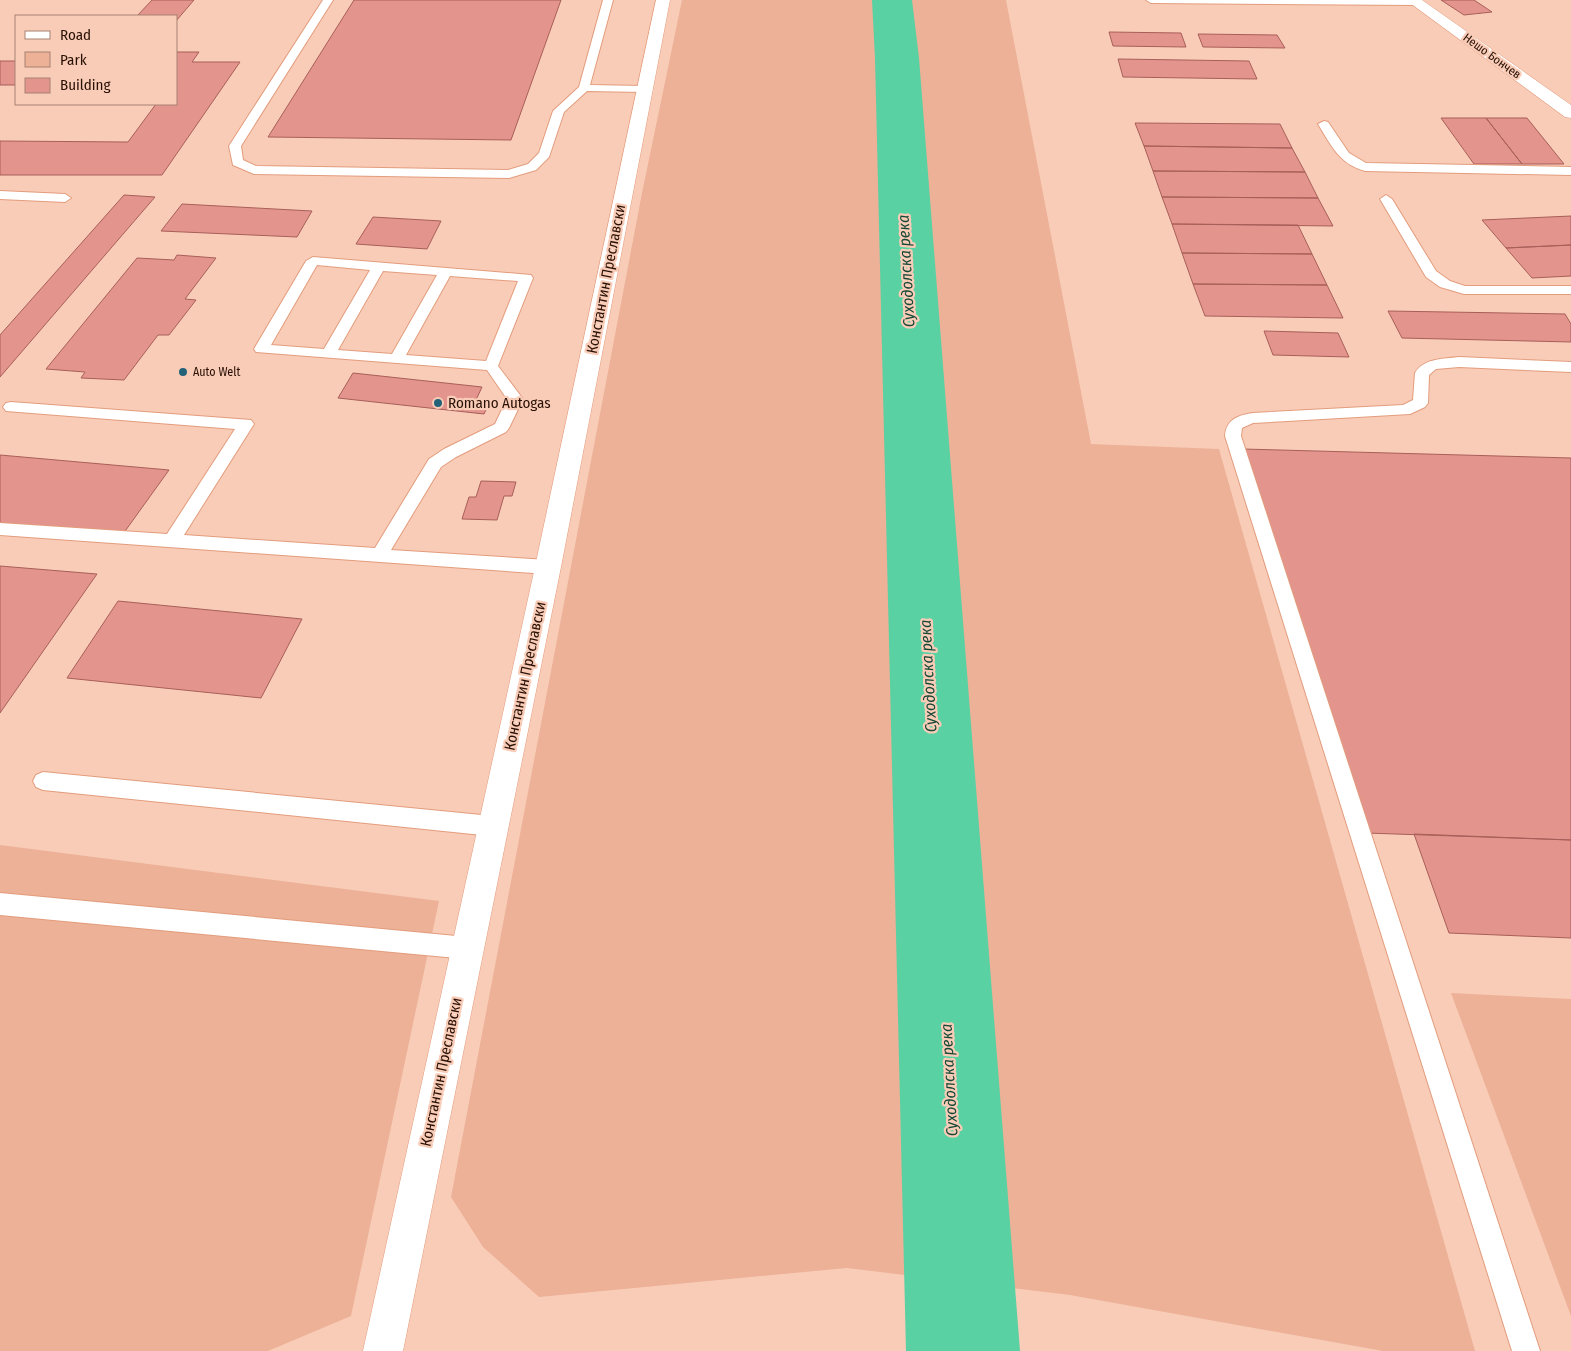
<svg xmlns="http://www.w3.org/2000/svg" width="1571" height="1351" font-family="'Fira Sans Condensed',sans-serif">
	<rect width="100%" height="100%" fill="#f9ccb8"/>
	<path fill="#ecb196" d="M 682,0 L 1006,0 L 1091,444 L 1219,449 L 1475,1351 L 1383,1351 L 1070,1295 L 847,1268 L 539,1297 L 483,1247 L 451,1197 L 642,193 Z
		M 0,845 L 439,901 L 351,1316 L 268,1351 L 0,1351 Z
		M 1451,993 L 1571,999 L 1571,1316 Z"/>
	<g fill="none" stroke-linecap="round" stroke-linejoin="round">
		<path fill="#59d1a3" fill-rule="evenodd" d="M 872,0 L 912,0 L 919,58 L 1020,1351 L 906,1351 L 875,58 Z"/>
	</g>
	<path fill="#e3948d" stroke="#a85f59" d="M 152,0 L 194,0 L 176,21 L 176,16 L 137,16 Z
		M 354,0 L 561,0 L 511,140 L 268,137 Z
		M 1441,0 L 1474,0 L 1492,12 L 1464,15 Z
		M 1109,32 L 1181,33 L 1186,47 L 1113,46 Z
		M 1198,34 L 1277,35 L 1285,48 L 1203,47 Z
		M 176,52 L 199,52 L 192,62 L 240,62 L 162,175 L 0,175 L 0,141 L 128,142 L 156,104 L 176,104 Z
		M 1118,59 L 1249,61 L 1257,79 L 1123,77 Z
		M 0,61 L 16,61 L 16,85 L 0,85 Z
		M 1441,118 L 1486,118 L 1522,164 L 1474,164 Z
		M 1486,118 L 1527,118 L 1564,164 L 1522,164 Z
		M 1135,123 L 1280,124 L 1292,148 L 1144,146 Z
		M 1144,146 L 1292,148 L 1305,172 L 1153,171 Z
		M 1153,171 L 1305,172 L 1318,198 L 1162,197 Z
		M 124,195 L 155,197 L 0,377 L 0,335 Z
		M 1162,197 L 1318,198 L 1333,226 L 1172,224 Z
		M 182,204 L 312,211 L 297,237 L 161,231 Z
		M 1571,216 L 1571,245 L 1506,248 L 1482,220 Z
		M 373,217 L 441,221 L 427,249 L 356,244 Z
		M 1172,224 L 1298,225 L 1312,254 L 1182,253 Z
		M 1571,245 L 1571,276 L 1532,278 L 1506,248 Z
		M 1182,253 L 1312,254 L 1327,285 L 1193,284 Z
		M 177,255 L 216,258 L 185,299 L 196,300 L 169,335 L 158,335 L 124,380 L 81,378 L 85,372 L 46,369 L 137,258 L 174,260 Z
		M 1193,284 L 1327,285 L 1343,318 L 1205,316 Z
		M 1388,311 L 1565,314 L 1571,324 L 1571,342 L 1402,338 Z
		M 1264,331 L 1338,333 L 1349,357 L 1273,355 Z
		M 353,373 L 482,387 L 476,400 L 490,401 L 484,414 L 338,398 Z
		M 1243,449 L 1571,458 L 1571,840 L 1366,833 Z
		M 0,455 L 169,470 L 123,534 L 0,523 Z
		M 481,481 L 516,482 L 512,496 L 504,496 L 497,520 L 462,519 L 469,497 L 476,497 Z
		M 0,566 L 97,574 L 0,713 Z
		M 118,601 L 302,619 L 261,698 L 67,678 Z
		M 1414,834 L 1571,840 L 1571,938 L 1449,933 Z"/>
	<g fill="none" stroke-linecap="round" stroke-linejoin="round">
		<defs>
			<path id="lane" d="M 323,0 L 333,0 L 241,146 L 243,160 L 256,166 L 508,170 L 528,164 L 539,153 L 553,111 L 579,87 L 603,0 L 613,0 L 590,85 L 643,86 L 649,89 L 643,92 L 587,91 L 564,112 L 549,157 L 536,170 L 509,178 L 254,174 L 233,165 L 229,146 Z
				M 1146,0 L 1420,0 L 1421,2 L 1416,5 L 1151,3 Z
				M 1324,121 L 1328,122 L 1349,153 L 1366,163 L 1571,167 L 1571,175 L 1365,171 C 1339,164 1331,145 1318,124 Z
				M 0,191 L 65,194 L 71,198 L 65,202 L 0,199 Z
				M 1386,195 L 1392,199 L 1436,271 L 1450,281 L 1465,286 L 1571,286 L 1571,294 L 1464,294 L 1440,287 L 1426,277 L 1380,199 Z
				M 313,257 L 531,275 L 533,278 L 498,366 L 523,399 L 509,428 L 506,432 L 456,457 L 441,467 L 391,550 L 548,560 L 554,562 L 557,567 L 554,572 L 548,574 L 0,535 L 0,523 L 167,534 L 235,429 L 6,411 L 3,407 L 6,403 L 11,402 L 251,420 L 254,424 L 184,535 L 375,548 L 429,459 L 444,449 L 495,424 L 507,399 L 487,370 L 256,352 L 254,349 L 306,261 ZM 317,265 L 370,270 L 324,349 L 271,345 ZM 383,271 L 437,275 L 392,354 L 338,350 ZM 450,276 L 518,281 L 486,361 L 406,355 Z
				M 1459,357 L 1571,362 L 1571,372 L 1459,367 L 1436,369 L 1429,375 L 1428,403 L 1425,407 L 1410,414 L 1253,423 L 1242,428 L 1241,436 L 1540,1351 L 1512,1351 L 1225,436 C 1226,419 1239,415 1253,413 L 1403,405 L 1413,400 L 1415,373 C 1424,358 1443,359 1459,357 Z
				M 43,772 L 492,816 L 499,819 L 502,826 L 499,833 L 492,836 L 43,790 L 36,787 L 33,781 L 36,775 Z
				M 0,893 L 467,937 L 475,940 L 478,948 L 475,956 L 467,959 L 0,915 Z"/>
			<path id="street" d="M 656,0 L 670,0 L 561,567 L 403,1351 L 363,1351 L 535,567 Z
				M 1406,0 L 1422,0 L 1571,105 L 1571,118 L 1565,117 Z"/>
		</defs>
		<use href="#lane" stroke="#e39c7c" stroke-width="2"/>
		<use href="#street" stroke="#e39c7c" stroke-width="1"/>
		<use href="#lane" fill="#fff" fill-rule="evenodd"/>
		<use href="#street" fill="#fff" fill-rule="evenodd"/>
	</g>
	<g fill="#236278" stroke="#f9ccb8" stroke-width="2">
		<circle cx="183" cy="372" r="5"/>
		<circle cx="438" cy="403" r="5"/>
	</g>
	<g text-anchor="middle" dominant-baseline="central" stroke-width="4.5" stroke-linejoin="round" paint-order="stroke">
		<g font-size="12" fill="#291004" stroke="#f9ccb8">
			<text transform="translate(1492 56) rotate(36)">Нешо Бончев</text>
		</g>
		<g font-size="12" fill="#291004" stroke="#f9ccb8" text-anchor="start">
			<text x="193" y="372">Auto Welt</text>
		</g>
		<g font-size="15" fill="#291004" stroke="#f9ccb8">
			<text transform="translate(606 279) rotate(-79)">Константин Преславски</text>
			<text transform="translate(525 676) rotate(-78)">Константин Преславски</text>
			<text transform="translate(441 1072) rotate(-78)">Константин Преславски</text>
		</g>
		<g font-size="15" fill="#291004" stroke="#f9ccb8" text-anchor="start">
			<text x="448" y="403">Romano Autogas</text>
		</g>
		<g font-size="16" font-style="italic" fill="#164836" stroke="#f9ccb8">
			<text transform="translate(906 271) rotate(-93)">Суходолска река</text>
			<text transform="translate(928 676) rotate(-93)">Суходолска река</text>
			<text transform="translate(949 1080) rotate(-93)">Суходолска река</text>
		</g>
	</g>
	<rect x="15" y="15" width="162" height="90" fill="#f9ccb8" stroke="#a68170"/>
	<rect x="25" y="31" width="25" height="8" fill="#ffffff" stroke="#a68170"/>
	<text x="60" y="40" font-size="15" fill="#291004">Road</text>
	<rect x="25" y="52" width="25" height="15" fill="#ecb196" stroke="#a68170"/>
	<text x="60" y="65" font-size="15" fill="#291004">Park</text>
	<rect x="25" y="78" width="25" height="15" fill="#e3948d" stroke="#a68170"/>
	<text x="60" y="90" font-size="15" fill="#291004">Building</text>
</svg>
